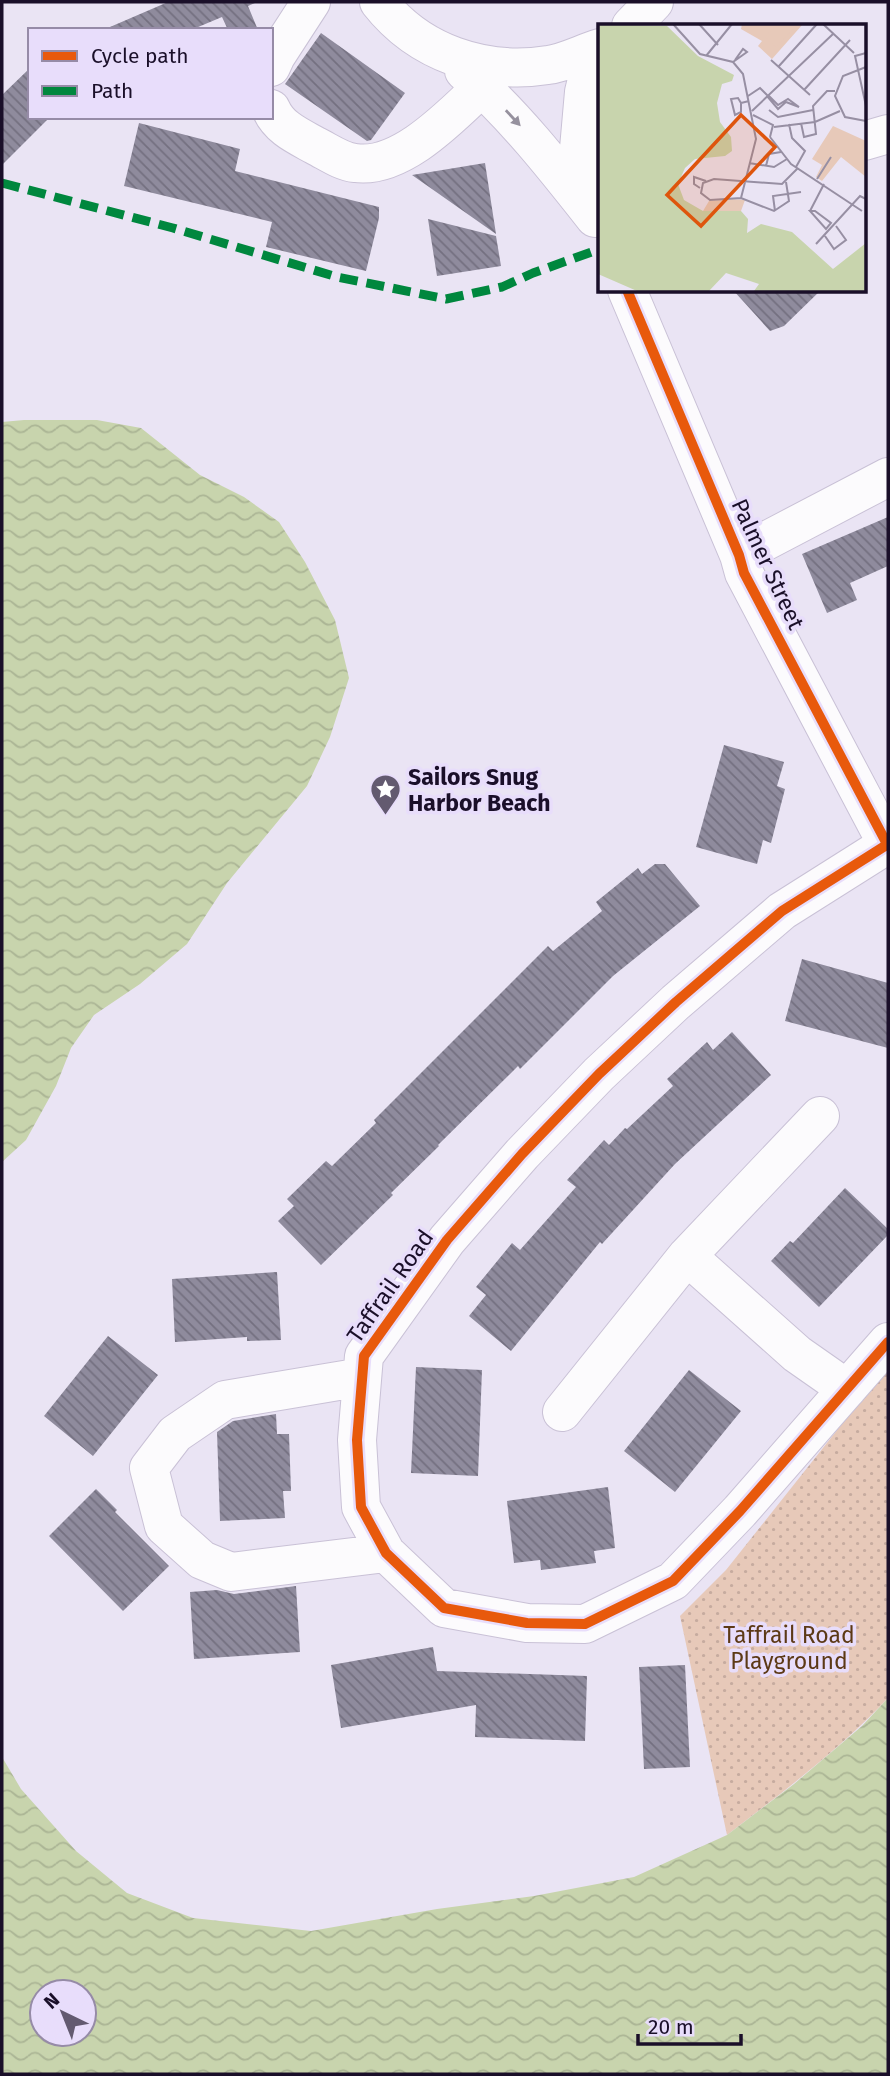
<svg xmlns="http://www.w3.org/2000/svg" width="890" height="2076" font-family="'Fira Sans',sans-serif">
	<defs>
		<pattern id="grass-dots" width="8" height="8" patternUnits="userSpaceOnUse" patternTransform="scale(1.75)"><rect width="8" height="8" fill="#e7c9b9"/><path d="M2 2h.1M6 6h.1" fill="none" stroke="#c6ab9f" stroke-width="1.8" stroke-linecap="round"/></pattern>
		<pattern id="water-waves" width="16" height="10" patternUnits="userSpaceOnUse" patternTransform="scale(1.75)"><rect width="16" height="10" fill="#c8d4ad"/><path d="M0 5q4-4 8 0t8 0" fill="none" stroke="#abb595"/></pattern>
		<pattern id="building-back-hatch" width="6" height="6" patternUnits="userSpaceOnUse" patternTransform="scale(1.75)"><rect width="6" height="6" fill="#8f8b9d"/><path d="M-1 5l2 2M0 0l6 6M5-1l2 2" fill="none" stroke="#747080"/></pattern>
	</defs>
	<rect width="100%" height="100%" fill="#eae4f4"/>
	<path fill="url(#grass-dots)" d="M 888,1366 L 888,1698 C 840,1749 783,1792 727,1835 L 680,1616 L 726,1570 Z"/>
	<path fill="url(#water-waves)" fill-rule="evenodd" d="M 24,420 L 97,420 L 141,428 L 200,475 L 244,497 L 279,522 L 305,562 L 335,620 L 349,678 L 330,737 L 307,786 L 227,883 L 187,944 L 140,984 L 94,1015 L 71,1048 L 56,1086 L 26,1140 L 2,1162 L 2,422 Z
		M 888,1698 L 888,2074 L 2,2074 L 2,1757 L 21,1789 L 76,1851 L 127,1893 L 193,1918 L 311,1931 L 437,1909 L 534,1896 L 634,1877 L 727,1835 L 794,1784 L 862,1726 ZM 42,1992 L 84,1992 L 84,2034 L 42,2034 Z"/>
	<path fill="url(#building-back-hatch)" d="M 168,2 L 257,2 L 248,6 L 258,30 L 228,30 L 222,17 L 191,30 L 103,30 Z
		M 321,33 L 405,93 L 371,140 L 367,141 L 285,84 Z
		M 30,68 L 30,117 L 50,117 L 2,165 L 2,95 Z
		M 139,123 L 240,149 L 235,171 L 379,207 L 379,218 L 366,271 L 266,247 L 272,222 L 124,186 Z
		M 485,163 L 496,234 L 412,175 Z
		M 428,219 L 496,236 L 501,266 L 437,276 Z
		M 733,290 L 821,290 L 784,326 L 770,331 Z
		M 888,517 L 888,566 L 850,583 L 857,600 L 827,613 L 802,554 Z
		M 724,745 L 784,762 L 777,786 L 785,789 L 771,843 L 763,840 L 757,864 L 696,847 Z
		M 655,864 L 665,864 L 700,906 L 613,976 L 520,1069 L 518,1066 L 438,1145 L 439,1146 L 391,1193 L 393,1195 L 321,1265 L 278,1221 L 294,1206 L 287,1199 L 326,1161 L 332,1166 L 376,1123 L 374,1120 L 548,946 L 553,951 L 602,911 L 596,902 L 638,868 L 642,874 Z
		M 802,959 L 888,983 L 888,1048 L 785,1021 Z
		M 732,1032 L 771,1075 L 675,1164 L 602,1244 L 600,1242 L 511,1351 L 469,1316 L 486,1295 L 476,1287 L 512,1243 L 520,1250 L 576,1187 L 567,1180 L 604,1140 L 609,1145 L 625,1128 L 627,1129 L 673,1086 L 667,1079 L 707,1042 L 713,1050 Z
		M 845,1188 L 888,1229 L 888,1235 L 819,1307 L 771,1261 L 790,1241 L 793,1243 Z
		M 277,1272 L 281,1340 L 247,1341 L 247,1337 L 175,1342 L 172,1279 Z
		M 108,1336 L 158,1375 L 93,1456 L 44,1416 Z
		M 416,1367 L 482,1370 L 478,1476 L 411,1473 Z
		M 689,1370 L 741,1411 L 675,1492 L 624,1451 Z
		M 276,1414 L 277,1434 L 289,1434 L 291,1491 L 283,1491 L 285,1518 L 220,1521 L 217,1432 L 233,1421 Z
		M 608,1487 L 615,1548 L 594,1551 L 596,1563 L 541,1570 L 540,1560 L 514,1563 L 507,1501 Z
		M 96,1489 L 117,1510 L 115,1512 L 169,1566 L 123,1611 L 49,1536 Z
		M 296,1586 L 300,1652 L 194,1659 L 190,1592 L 217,1590 L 234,1594 Z
		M 433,1647 L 437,1671 L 587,1676 L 585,1741 L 475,1737 L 476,1705 L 341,1728 L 331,1665 Z
		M 685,1665 L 690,1767 L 644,1769 L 639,1667 Z"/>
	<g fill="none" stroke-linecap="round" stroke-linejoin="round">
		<defs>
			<path id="minor" d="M 379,2 C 419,53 484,75 548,65 C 565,63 583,53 600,48
				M 631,26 L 654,2
				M 271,67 L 276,56 L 311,2
				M 464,71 C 514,115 554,166 595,218
				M 271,109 C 279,128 298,136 316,146 C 328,152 342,162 355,163 C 401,170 452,115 482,87
				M 864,141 L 888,134
				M 591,203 L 578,160 L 584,92 L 591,63 L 600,49
				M 627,290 L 739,555 L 744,573 L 888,846
				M 739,555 L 888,477
				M 888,844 L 782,911 L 676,1002 L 599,1074 L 522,1154 L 447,1240 L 364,1356 L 357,1440 L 361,1507 L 386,1553 L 444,1608 L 527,1623 L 585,1624 L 673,1581 L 740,1511 L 888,1342
				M 687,1256 L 797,1354 L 847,1389
				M 362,1377 L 225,1400 L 175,1434 L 149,1468 L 164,1526 L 202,1560 L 231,1572 L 386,1553
				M 562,1412 L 687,1256 L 820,1116"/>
		</defs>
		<use href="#minor" stroke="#c9c1d6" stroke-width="40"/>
		<use href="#minor" stroke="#fcfbfd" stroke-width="38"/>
		<path stroke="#00873e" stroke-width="9" stroke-dasharray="18 9" stroke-linecap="butt" d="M 2,183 L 173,228 L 337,277 L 446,299 L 502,287 L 533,273 L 600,249"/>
		<defs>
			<path id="cycleway" d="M 627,290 L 739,555 L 744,573 L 888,846
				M 888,844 L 782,911 L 676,1002 L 599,1074 L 522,1154 L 447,1240 L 364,1356 L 357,1440 L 361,1507 L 386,1553 L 444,1608 L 527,1623 L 585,1624 L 673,1581 L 740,1511 L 888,1342"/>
		</defs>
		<use href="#cycleway" stroke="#e8ddfb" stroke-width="15"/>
		<use href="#cycleway" stroke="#e8590c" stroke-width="10"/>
	</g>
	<defs><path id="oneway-solid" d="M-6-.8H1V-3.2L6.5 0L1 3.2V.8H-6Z" transform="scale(1.75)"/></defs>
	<use fill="#96919e" href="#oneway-solid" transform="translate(513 118) rotate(47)"/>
	<defs>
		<symbol id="sight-pin" viewBox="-11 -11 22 30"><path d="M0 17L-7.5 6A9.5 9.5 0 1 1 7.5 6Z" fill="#635a70" stroke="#e8ddfb"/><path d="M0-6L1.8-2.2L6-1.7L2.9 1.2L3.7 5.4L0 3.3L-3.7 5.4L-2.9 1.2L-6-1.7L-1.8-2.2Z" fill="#fff"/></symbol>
	</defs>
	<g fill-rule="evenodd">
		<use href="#sight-pin" x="368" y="772" width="35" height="47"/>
	</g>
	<g text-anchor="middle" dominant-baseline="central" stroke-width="7" stroke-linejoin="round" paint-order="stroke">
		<g font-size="23" fill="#1a0f29" stroke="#e8ddfb">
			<text transform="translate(768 564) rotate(65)">Palmer Street</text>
			<text transform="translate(390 1286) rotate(-55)">Taffrail Road</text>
		</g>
		<g font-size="23" font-weight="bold" fill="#1a0f29" stroke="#e8ddfb" text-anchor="start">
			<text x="408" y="777">Sailors Snug<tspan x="408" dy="26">Harbor Beach</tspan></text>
		</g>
		<g font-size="23" fill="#5c3916" stroke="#e8ddfb">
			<text x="789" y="1635">Taffrail Road<tspan x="789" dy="26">Playground</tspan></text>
		</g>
	</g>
	<g transform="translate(598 24)">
		<rect width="268" height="268" fill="#eae4f4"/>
		<path d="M 144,0 L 205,0 L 174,35 L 160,22 L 164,17 L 143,5 ZM 235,102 L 268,117 L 268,153 L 243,133 L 224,157 L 218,153 L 224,141 L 214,135 ZM 133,175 L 147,176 L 143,187 L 105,187 L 111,177 Z" fill="#e7c9b9"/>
		<path d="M 179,0 L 199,1 L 178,23 L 167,13 Z" fill="#e7c9b9"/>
		<path d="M 0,0 L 69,2 L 100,32 L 136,51 L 134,57 L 124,60 L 119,79 L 122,98 L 133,113 L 134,127 L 127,132 L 97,135 L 87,144 L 80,160 L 86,176 L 105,187 L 143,187 L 150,195 L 149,209 L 163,200 L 194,208 L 235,245 L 268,219 L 268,267 L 156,267 L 161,260 L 128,249 L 111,267 L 39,267 L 0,250 Z" fill="#c8d4ad"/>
		<path fill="none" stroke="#978fa3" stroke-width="2" d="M 75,0 L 102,30 L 135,38 L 145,50 L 158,115 L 143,174M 101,0 L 120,21M 225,0 L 256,29M 268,29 L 257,32 L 268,82M 108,32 L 134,0M 173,36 L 212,71M 135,38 L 149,28 L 145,25 L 137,36M 181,42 L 219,0M 268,43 L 245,52 L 237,72 L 247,93 L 268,97M 206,66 L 252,16M 150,72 L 162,64 L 170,72M 169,72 L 180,85 L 188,78 L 201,83 L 190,75 L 180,81 L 170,71M 143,79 L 140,74 L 133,75 L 137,91 L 143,88 L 143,79 L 151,77M 171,86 L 180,93 L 215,86M 154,87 L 235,10M 155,91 L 175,101 L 172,113M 203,99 L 206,113 L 218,110 L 215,82 L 229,67 L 237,67M 191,100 L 194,114 L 207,127 L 198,143M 176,103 L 217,98 L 242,87M 172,113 L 193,140 L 264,187M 151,139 L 176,143 L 189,135M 168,142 L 171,130 L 183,128M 219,155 L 233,133M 188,158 L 191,177 L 176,187 L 143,174 L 112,176 L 103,169 L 105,159 L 116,155 L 184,160 L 200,144M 102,164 L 96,160 L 96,153 L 108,157M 177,187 L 175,172 L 203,168M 212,187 L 217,187 L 233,199 L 228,205 ZM 212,187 L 226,160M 227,212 L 236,225 L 248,216 L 238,202M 218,220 L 262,172 L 268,175"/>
		<path fill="#de550d" fill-opacity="0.15" stroke="#de550d" stroke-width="3.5" d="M 143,91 L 177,123 L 103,202 L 69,171 Z"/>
		<rect width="268" height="268" fill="none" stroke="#1a0f29" stroke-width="3.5"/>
	</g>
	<rect width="890" height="2076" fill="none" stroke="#1a0f29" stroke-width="7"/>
	<rect x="28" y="28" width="245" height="91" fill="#e8ddfb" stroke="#968ba7" stroke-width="2"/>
	<rect x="42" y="51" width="35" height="10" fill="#e8590c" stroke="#968ba7" stroke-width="2"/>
	<text x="91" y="63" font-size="21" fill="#1a0f29">Cycle path</text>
	<rect x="42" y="86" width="35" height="10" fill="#00873e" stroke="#968ba7" stroke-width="2"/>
	<text x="91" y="98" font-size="21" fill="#1a0f29">Path</text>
	<g transform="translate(63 2013) rotate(317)"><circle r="33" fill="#e8ddfb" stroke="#968ba7" stroke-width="2"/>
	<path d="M0-5L12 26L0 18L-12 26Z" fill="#635a70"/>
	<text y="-10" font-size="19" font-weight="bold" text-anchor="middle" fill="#1a0f29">N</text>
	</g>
	<path d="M638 2034v10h103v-10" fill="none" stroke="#1a0f29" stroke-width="3.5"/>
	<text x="648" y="2034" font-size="21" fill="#1a0f29" stroke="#e8ddfb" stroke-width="5" paint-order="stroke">20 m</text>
</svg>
